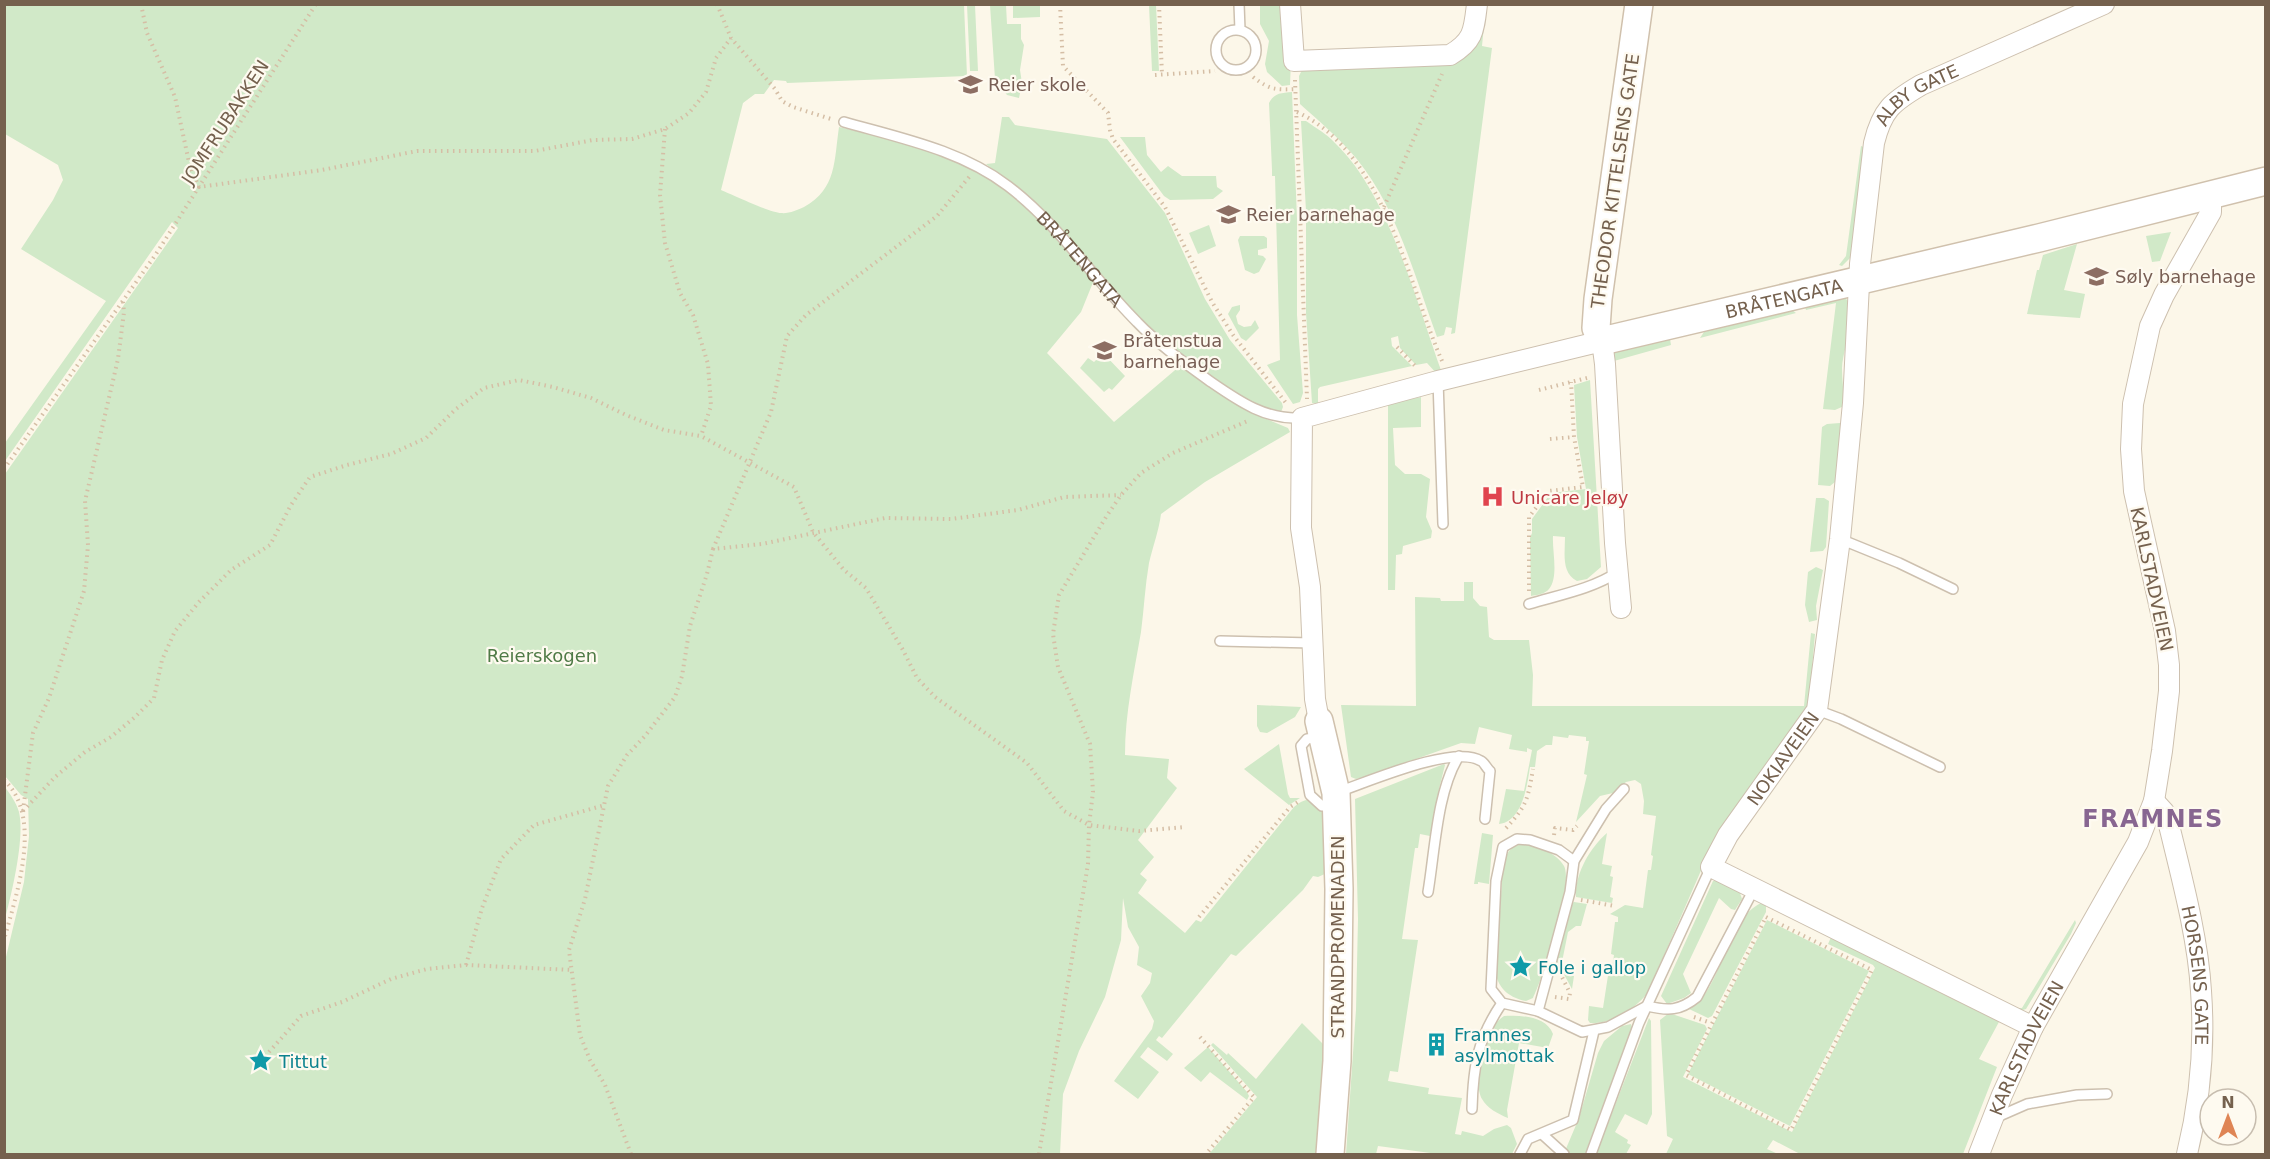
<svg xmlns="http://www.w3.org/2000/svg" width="2270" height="1159" font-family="'DejaVu Sans',sans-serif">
	<rect width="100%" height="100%" fill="#fcf7e9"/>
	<path fill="#d1e9c8" d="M 5,5 L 964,5 L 967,76 L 787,83 L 786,81 L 774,80 L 764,94 L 755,94 L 743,103 L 721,190 C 733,195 771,213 781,213 C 788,214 798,210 804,207 C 837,189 834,160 839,127 C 895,140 952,153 999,185 C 1033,208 1067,249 1094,280 L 1081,312 L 1047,353 L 1114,422 L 1181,365 L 1257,415 L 1288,428 L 1290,432 L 1205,482 L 1161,514 C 1159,530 1153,546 1149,563 C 1145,586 1144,609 1141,632 C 1134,673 1125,713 1125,755 L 1169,759 L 1167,778 L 1177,788 L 1138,840 L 1154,857 L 1140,874 L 1147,880 L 1138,893 L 1185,933 L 1196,920 L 1201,922 L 1294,807 C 1300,802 1305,799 1312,800 L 1320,810 L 1324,811 L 1327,873 L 1318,877 L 1313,876 L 1303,890 L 1236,956 L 1231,954 L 1162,1038 L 1159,1036 L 1156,1040 L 1173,1054 L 1167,1061 L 1148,1047 L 1140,1057 L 1159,1072 L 1138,1099 L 1114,1081 L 1152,1029 L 1154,1021 L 1141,996 L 1150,983 L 1152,973 L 1137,965 L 1139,947 L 1128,927 L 1123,898 L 1121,940 L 1105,997 L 1079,1051 L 1063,1094 L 1060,1154 L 5,1154 L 5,961 L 24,882 L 29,836 L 28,799 L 21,795 L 5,776 L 5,474 L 178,228 L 172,222 L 5,461 L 5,443 L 106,301 L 21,249 L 53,200 L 63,180 L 58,165 L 5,134 Z
		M 967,5 L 975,5 L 978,71 L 970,71 Z
		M 990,5 L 1006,5 L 1007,24 L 1021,24 L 1021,39 L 1024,45 L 1020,70 L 1022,83 L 1019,98 L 1007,95 L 995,79 Z
		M 1013,5 L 1040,5 L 1040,17 L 1013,18 Z
		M 1149,5 L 1156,5 L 1159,71 L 1152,71 Z
		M 1260,5 L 1284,5 L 1291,60 L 1290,85 L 1282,86 L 1267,72 L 1265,64 L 1269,41 L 1260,24 Z
		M 1486,5 L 1482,46 L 1492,48 L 1455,333 L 1451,334 L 1452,328 L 1446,327 L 1444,335 L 1437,337 C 1415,277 1397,208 1356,158 C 1339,138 1319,121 1300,104 L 1299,76 L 1303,68 L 1449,62 Z
		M 1292,92 L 1297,219 L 1297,315 L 1303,393 L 1300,402 L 1293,404 L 1267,365 L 1280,360 L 1275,176 L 1272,176 L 1272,170 L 1269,103 C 1274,93 1281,93 1292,92 Z
		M 1002,117 L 1009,117 L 1015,125 L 1107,139 L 1165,213 L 1205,299 L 1230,340 L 1282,403 L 1283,407 L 1281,412 L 1253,405 L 1169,347 L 1128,306 L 1073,243 L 1041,210 L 986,164 L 995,163 Z
		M 1301,121 L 1306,121 C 1316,128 1327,134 1335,143 C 1389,194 1417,304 1442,373 L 1437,374 L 1427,363 L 1416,365 L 1400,348 L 1398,336 L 1391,338 L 1392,346 L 1412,366 L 1320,387 L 1318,389 L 1318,404 L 1312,403 L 1306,313 L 1306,211 Z
		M 1120,137 L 1145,137 L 1147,155 L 1161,172 L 1168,166 L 1182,176 L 1216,176 L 1217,187 L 1223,191 L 1213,199 L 1170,200 L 1164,196 Z
		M 1861,146 L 1866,148 L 1851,257 L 1842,266 L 1839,265 L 1846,256 Z
		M 1209,225 L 1216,246 L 1198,254 L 1189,233 Z
		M 2171,232 L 2160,261 L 2152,262 L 2146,236 Z
		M 1240,236 L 1264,236 L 1267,238 L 1267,248 L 1258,250 L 1258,255 L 1263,256 L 1266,259 L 1259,272 L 1254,274 L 1245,270 L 1238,240 Z
		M 2077,244 L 2064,290 L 2085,294 L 2080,318 L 2027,314 L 2037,270 L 2039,270 L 2043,255 Z
		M 1843,296 C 1862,309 1842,349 1842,368 C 1842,380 1844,393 1844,406 L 1835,410 L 1823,409 L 1836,303 L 1806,310 L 1805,307 Z
		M 1240,305 L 1240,310 L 1236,316 L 1238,324 L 1244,327 L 1251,326 L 1255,320 L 1259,328 L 1246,341 L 1241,338 L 1228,314 L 1232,307 Z
		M 1792,310 L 1796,313 L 1700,338 L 1704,332 Z
		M 1666,336 L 1670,339 L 1671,345 L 1614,361 L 1612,350 Z
		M 1103,353 L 1125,376 L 1112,390 L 1109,388 L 1104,392 L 1080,368 L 1088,358 L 1094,362 Z
		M 1590,380 L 1601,567 L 1587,579 L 1577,581 C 1561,573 1565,553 1565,537 L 1553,536 C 1552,551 1559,577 1549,589 C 1545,594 1537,595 1531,596 L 1530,538 L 1532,533 L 1532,519 L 1551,493 L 1586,489 L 1577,437 L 1574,385 Z
		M 1421,397 L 1421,427 L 1393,428 L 1395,465 L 1405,474 L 1421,474 L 1430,479 L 1426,517 L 1432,531 L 1431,538 L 1403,546 L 1402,554 L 1396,555 L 1395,590 L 1388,590 L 1388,404 Z
		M 1840,423 L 1842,428 L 1835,482 L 1830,486 L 1818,485 L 1822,427 L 1827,424 Z
		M 1816,498 L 1824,498 L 1829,501 L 1826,547 L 1823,551 L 1810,552 Z
		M 1816,567 L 1823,570 L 1816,606 L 1817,620 L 1809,622 L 1805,605 L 1808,572 Z
		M 1464,582 L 1473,582 L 1473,598 L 1480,606 L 1487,607 L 1489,637 L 1494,640 L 1529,640 L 1533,675 L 1532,706 L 1804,706 L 1811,633 L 1815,634 L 1809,704 L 1703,866 L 1648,992 C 1636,1009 1612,1024 1590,1023 L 1588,1020 L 1589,1006 L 1603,1008 L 1609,969 L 1612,969 L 1614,955 L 1611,954 L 1615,922 L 1618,922 L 1618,917 L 1610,914 L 1625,905 L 1643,908 L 1648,870 L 1651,870 L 1653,856 L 1651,855 L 1656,816 L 1643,814 L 1644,801 L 1641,784 L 1635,780 L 1626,782 L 1613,793 L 1600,796 L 1576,822 L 1587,775 L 1584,774 L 1589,741 L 1586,741 L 1586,737 L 1569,735 L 1568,738 L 1553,736 L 1552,745 L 1546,745 L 1537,751 L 1535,767 L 1530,767 C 1527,785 1523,821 1499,824 L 1506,789 L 1524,791 L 1532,750 L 1527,748 L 1527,752 L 1509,749 L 1512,735 L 1479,727 L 1475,744 L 1461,743 L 1368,776 L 1356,779 L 1351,777 L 1341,705 L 1416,706 L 1415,597 L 1440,598 L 1441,601 L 1464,601 Z
		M 1257,705 L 1301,707 L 1295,717 L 1267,733 L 1260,732 L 1257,726 Z
		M 1279,744 L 1288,794 L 1290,798 L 1300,798 L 1289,805 L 1244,769 Z
		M 1444,764 L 1445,765 L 1439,789 L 1430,836 L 1420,834 L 1418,848 L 1415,848 L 1402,939 L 1418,940 L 1398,1072 L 1390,1071 L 1388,1081 L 1429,1088 L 1428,1094 L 1462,1098 L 1455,1134 L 1461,1135 L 1462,1131 L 1483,1136 L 1494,1129 L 1507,1125 L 1511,1128 L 1517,1144 L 1512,1154 L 1438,1154 L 1378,1146 L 1376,1154 L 1346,1154 L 1356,1010 L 1358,919 L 1355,799 Z
		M 5,787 C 10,794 16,802 19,812 C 25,838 12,892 5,919 Z
		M 1482,833 L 1493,835 L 1489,884 L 1478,882 L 1478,884 L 1474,884 Z
		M 1607,833 L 1602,864 L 1612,866 L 1610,876 L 1613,877 L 1610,897 L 1613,898 L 1612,903 L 1576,897 C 1575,873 1590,848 1607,833 Z
		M 1524,844 C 1538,847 1557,853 1564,866 C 1574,884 1543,978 1533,998 L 1526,1001 C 1511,998 1499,990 1496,974 L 1503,865 C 1507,853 1510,845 1524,844 Z
		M 1722,880 L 1739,890 L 1742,899 L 1735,910 L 1731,909 L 1719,898 L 1683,974 L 1691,993 L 1684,998 L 1667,1004 L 1661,996 L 1713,881 Z
		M 1574,902 L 1587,904 L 1581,926 L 1576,926 L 1568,932 L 1562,962 L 1564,965 L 1572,966 L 1571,975 L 1574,976 L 1572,989 L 1555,958 L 1571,904 Z
		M 1766,902 L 1766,912 L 1712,1016 L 1708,1018 L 1689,1009 C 1692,1003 1701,1000 1705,994 C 1723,970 1735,907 1766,902 Z
		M 1767,920 L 1869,971 L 1790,1126 L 1688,1074 Z
		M 2075,920 L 2076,923 L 2071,934 L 2026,1009 L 2016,1012 L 2010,1008 L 2022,1008 Z
		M 1832,935 L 2000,1020 L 1979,1059 L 1997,1067 L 1963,1154 L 1800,1154 L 1773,1140 L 1767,1149 L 1778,1154 L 1666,1154 L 1673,1139 L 1667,1136 L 1660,1020 L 1669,1013 L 1705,1025 L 1707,1029 L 1683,1077 L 1792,1132 L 1875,968 L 1873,965 L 1828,944 Z
		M 1504,1016 C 1521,1015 1546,1016 1553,1034 L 1548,1048 L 1519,1043 L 1507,1110 L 1508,1118 C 1498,1114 1487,1108 1482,1099 C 1473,1084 1483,1039 1493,1026 C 1496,1022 1500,1019 1504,1016 Z
		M 1649,1018 L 1651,1021 L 1652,1114 L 1647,1125 L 1625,1114 L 1615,1132 L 1628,1140 L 1627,1143 L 1631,1145 L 1626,1154 L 1596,1154 Z
		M 1302,1023 L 1324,1045 L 1317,1154 L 1209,1154 L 1257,1097 L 1211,1045 L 1213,1043 L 1227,1055 L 1228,1053 L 1256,1079 Z
		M 1631,1024 L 1632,1028 L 1585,1154 L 1568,1154 L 1565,1151 L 1579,1118 L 1598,1053 L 1604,1041 L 1622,1026 Z
		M 1208,1047 L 1247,1092 L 1249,1096 L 1247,1100 L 1210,1072 L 1201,1082 L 1184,1068 Z"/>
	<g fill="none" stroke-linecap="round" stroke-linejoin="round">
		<defs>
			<g id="lane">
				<path d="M 1239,4 L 1240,30"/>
				<circle cx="1236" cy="50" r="20"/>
				<path id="s1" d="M 844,122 C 900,138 961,150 1008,186 C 1058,224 1093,278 1137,322 C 1159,345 1185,363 1211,382 C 1240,402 1266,420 1302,418"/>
				<path d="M 1438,381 L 1443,524"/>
				<path d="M 1840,539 L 1899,563 L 1953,589"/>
				<path d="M 1529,604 C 1559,595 1592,589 1618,572"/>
				<path d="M 1220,641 L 1312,643"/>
				<path d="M 1817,710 L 1841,719 L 1940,767"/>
				<path d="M 1320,737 L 1307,739 L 1301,746 L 1310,795 L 1322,806 L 1335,806"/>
				<path d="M 1624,789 L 1606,809 L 1574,861 L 1570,892 L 1538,1011 L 1582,1032 L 1608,1027 L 1647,1006 C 1668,1011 1680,1011 1697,997 L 1754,889"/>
				<path d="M 1338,792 C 1368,782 1454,744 1481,761 C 1484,762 1487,769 1490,771 L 1485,819"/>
				<path d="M 1428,892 C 1435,850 1437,791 1459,756"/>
				<path d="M 1538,1011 L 1502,1003 L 1491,989 L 1496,881 L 1503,847 L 1517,839 L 1530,840 L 1559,850 L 1574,861"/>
				<path d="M 1472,1109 C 1473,1066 1478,1038 1502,1003"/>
				<path d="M 1995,1118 L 2027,1104 L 2077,1095 L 2107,1094"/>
				<path d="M 1542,1134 L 1564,1154"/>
				<path d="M 1520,1154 L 1528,1139 L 1573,1120 L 1594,1031"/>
				<path d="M 1591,1154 L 1639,1023 L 1711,867"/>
			</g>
			<g id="street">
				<path d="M 1290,4 L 1294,61 L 1450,55 C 1474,41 1474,30 1477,4"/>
				<path d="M 1319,721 L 1315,699 L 1310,587 L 1301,528 L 1302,418 L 1438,381 L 1602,341 L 1605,364 L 1615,543 L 1621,608"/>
				<path id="s2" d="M 2154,801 L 2164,812 L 2168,821 C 2181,875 2198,937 2201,991 C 2205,1046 2200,1101 2187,1154"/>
				<path id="s3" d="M 2033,1027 L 1711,867 L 1728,835 L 1817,710 L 1840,539 L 1853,403 L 1860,264 L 1874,143 C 1882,110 1892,102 1921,85 L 2104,4"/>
				<path id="s4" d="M 1979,1154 L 2002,1095 L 2033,1027 L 2138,842 L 2154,801 L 2162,751 L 2169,691 L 2169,665 L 2165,631 L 2134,491 L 2131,449 L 2133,404 L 2150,326 L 2164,295 L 2211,212 L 2211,194"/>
			</g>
			<g id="secondary">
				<path id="s5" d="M 1639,4 L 1598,299 L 1596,328 L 1602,341 L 2039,238 L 2266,181"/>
				<path d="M 1319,721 L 1336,793 L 1339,889 L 1337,1061 L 1330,1154"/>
			</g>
		</defs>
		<use href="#lane" stroke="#cdc0af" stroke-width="12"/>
		<use href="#street" stroke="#cdc0af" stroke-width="22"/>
		<use href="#secondary" stroke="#d0c1ad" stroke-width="30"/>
		<path stroke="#d5bea5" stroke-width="4" stroke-dasharray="1.5 4.5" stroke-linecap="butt" d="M 141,4 L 147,33 L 175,97 L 190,167 L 199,187 L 322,170 L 417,151 L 535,151 L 593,140 L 632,139 L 665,129 L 689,113 L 706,92 L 716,58 L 731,38
			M 717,4 L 731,38 L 775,89 L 782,101 L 793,107 L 831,119
			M 1060,4 L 1063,66 L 1108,113 L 1110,130 L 1113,139 L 1165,207 L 1212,302 L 1233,335 L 1286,403
			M 1159,4 L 1162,75
			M 1155,75 L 1215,71
			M 1253,77 C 1270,90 1276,90 1296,89
			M 1295,80 L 1307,399
			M 1297,112 C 1385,153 1407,281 1442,361
			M 665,129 L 660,195 L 665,243 L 680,293 L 693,315 L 708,364 L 711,406 L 701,436
			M 1384,207 L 1442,74
			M 1397,347 L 1417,368
			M 1539,390 L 1587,378
			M 1550,439 L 1574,437
			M 4,469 L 156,254 L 316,4
			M 713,549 L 771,412 L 787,336 L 806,315 L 937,216 L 970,176
			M 1529,591 L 1529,517 L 1549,491 L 1583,487 L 1574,437 L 1571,382
			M 4,780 C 44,817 16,895 4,940
			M 23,811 L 55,777 L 85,752 L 111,737 L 135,717 L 154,698 L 162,660 L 175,631 L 199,602 L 231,570 L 270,545 L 291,505 L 310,477 L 347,465 L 391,454 L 426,438 L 456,409 L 484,388 L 519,380 L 553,387 L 591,398 L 626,415 L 664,430 L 701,436 L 794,487 L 813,532 L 844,570 L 866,588 L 903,650 L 917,678 L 935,697 L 1027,763 L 1064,811 L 1089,825 L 1139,831 L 1185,827
			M 23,811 L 33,733 L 49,698 L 84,591 L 88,545 L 85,501 L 118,359 L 124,312 L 123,302
			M 1506,828 C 1527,806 1528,798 1533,769
			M 1554,835 L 1555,828 L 1573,830 L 1577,826
			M 1581,900 L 1615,906
			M 1199,917 L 1290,807 L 1298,802
			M 1766,917 L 1872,970 L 1791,1130 L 1686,1075 Z
			M 466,965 L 482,908 L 501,859 L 534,825 L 605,805
			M 1555,997 L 1569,999 L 1570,993 L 1562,977
			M 1694,1017 L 1711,1023
			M 1200,1037 L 1254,1097 L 1206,1154
			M 261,1061 L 301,1016 L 342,1002 L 391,979 L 427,969 L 466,965 L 573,970
			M 631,1154 L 605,1085 L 590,1060 L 580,1035 L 569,950 L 585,899 L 608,786 L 627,755 L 645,736 L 675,697 L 682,676 L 690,626 L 707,574 L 713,549 L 762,544 L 885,518 L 951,519 L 1018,510 L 1064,497 L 1121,495
			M 1039,1154 L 1088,864 L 1089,825 L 1093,792 L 1090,744 L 1058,667 L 1053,634 L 1059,595 L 1106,517 L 1121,495 L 1141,473 L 1173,453 L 1250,420"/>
		<use href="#lane" stroke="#fff" stroke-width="9"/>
		<use href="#street" stroke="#fff" stroke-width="20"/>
		<use href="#secondary" stroke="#fff" stroke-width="27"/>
	</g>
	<defs>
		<symbol id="school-bare" viewBox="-9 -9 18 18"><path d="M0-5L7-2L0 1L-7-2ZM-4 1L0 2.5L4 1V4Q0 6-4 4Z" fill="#8d6e63" stroke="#fefaf0" stroke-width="2.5" paint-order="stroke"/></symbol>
		<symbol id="hospital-bare" viewBox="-9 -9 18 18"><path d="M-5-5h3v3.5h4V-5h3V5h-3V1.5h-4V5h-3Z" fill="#e0444e" stroke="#fefaf0" stroke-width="2.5" paint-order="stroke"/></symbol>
		<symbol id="sight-bare" viewBox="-9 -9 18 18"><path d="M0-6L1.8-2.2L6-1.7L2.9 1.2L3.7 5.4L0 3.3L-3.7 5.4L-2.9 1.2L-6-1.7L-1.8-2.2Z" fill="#0f9aa8" stroke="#fefaf0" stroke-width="2.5" paint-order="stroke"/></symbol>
		<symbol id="building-bare" viewBox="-9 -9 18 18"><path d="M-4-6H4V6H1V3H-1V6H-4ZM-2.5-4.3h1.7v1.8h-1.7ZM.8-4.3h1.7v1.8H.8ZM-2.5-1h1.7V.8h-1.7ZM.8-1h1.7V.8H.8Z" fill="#0f9aa8" stroke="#fefaf0" stroke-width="2.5" paint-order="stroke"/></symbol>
	</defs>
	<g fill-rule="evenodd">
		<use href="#school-bare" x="954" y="68" width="33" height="33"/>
		<use href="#school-bare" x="1212" y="198" width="33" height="33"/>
		<use href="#school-bare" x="2080" y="260" width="33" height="33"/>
		<use href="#school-bare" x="1088" y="334" width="33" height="33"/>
		<use href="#hospital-bare" x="1476" y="480" width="33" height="33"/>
		<use href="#sight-bare" x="1504" y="950" width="33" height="33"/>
		<use href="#building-bare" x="1420" y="1028" width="33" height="33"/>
		<use href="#sight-bare" x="244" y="1044" width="33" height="33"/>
	</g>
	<g text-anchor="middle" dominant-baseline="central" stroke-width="4.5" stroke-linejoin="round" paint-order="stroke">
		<g font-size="18" fill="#785e54" stroke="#fefaf0" text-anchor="start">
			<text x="988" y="84">Reier skole</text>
			<text x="1246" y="214">Reier barnehage</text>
			<text x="2115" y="276">Søly barnehage</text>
			<text x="1123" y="340">Bråtenstua<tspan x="1123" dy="21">barnehage</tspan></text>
		</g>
		<g font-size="18" fill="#75614e" stroke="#fefaf0">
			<text stroke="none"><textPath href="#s3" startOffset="1188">ALBY GATE</textPath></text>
			<text transform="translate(225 122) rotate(-57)">JOMFRUBAKKEN</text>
			<text transform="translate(1615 181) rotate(-82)">THEODOR KITTELSENS GATE</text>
			<text stroke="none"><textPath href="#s1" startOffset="280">BRÅTENGATA</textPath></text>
			<text stroke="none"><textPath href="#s5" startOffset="528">BRÅTENGATA</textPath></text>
			<text transform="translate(2152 579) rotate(78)">KARLSTADVEIEN</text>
			<text stroke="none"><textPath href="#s3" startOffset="490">NOKIAVEIEN</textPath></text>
			<text transform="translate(1337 937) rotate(-90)">STRANDPROMENADEN</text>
			<text stroke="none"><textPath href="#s2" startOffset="182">HORSENS GATE</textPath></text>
			<text stroke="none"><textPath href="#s4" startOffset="116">KARLSTADVEIEN</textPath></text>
		</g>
		<g font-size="18" fill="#be3a42" stroke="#fefaf0" text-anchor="start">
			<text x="1511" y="497">Unicare Jeløy</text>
		</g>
		<g font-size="18" fill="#4f7a46" stroke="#fefaf0">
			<text x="542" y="655">Reierskogen</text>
		</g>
		<g font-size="18" fill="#0d838f" stroke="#fefaf0" text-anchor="start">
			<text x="1538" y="967">Fole i gallop</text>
			<text x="1454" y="1034">Framnes<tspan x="1454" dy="21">asylmottak</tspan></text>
			<text x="279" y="1061">Tittut</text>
		</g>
		<g font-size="24" font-weight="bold" letter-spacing="1.5" fill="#886691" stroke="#fefaf0">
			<text x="2153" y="819">FRAMNES</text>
		</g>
	</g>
	<rect width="2270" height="1159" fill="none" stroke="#75614e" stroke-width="12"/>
	<g transform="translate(2228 1117)"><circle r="28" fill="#fefaf0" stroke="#c7bdaf" stroke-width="1.5"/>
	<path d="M0-4.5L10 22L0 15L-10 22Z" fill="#df8555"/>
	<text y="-9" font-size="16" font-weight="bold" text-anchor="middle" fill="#75614e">N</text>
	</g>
</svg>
